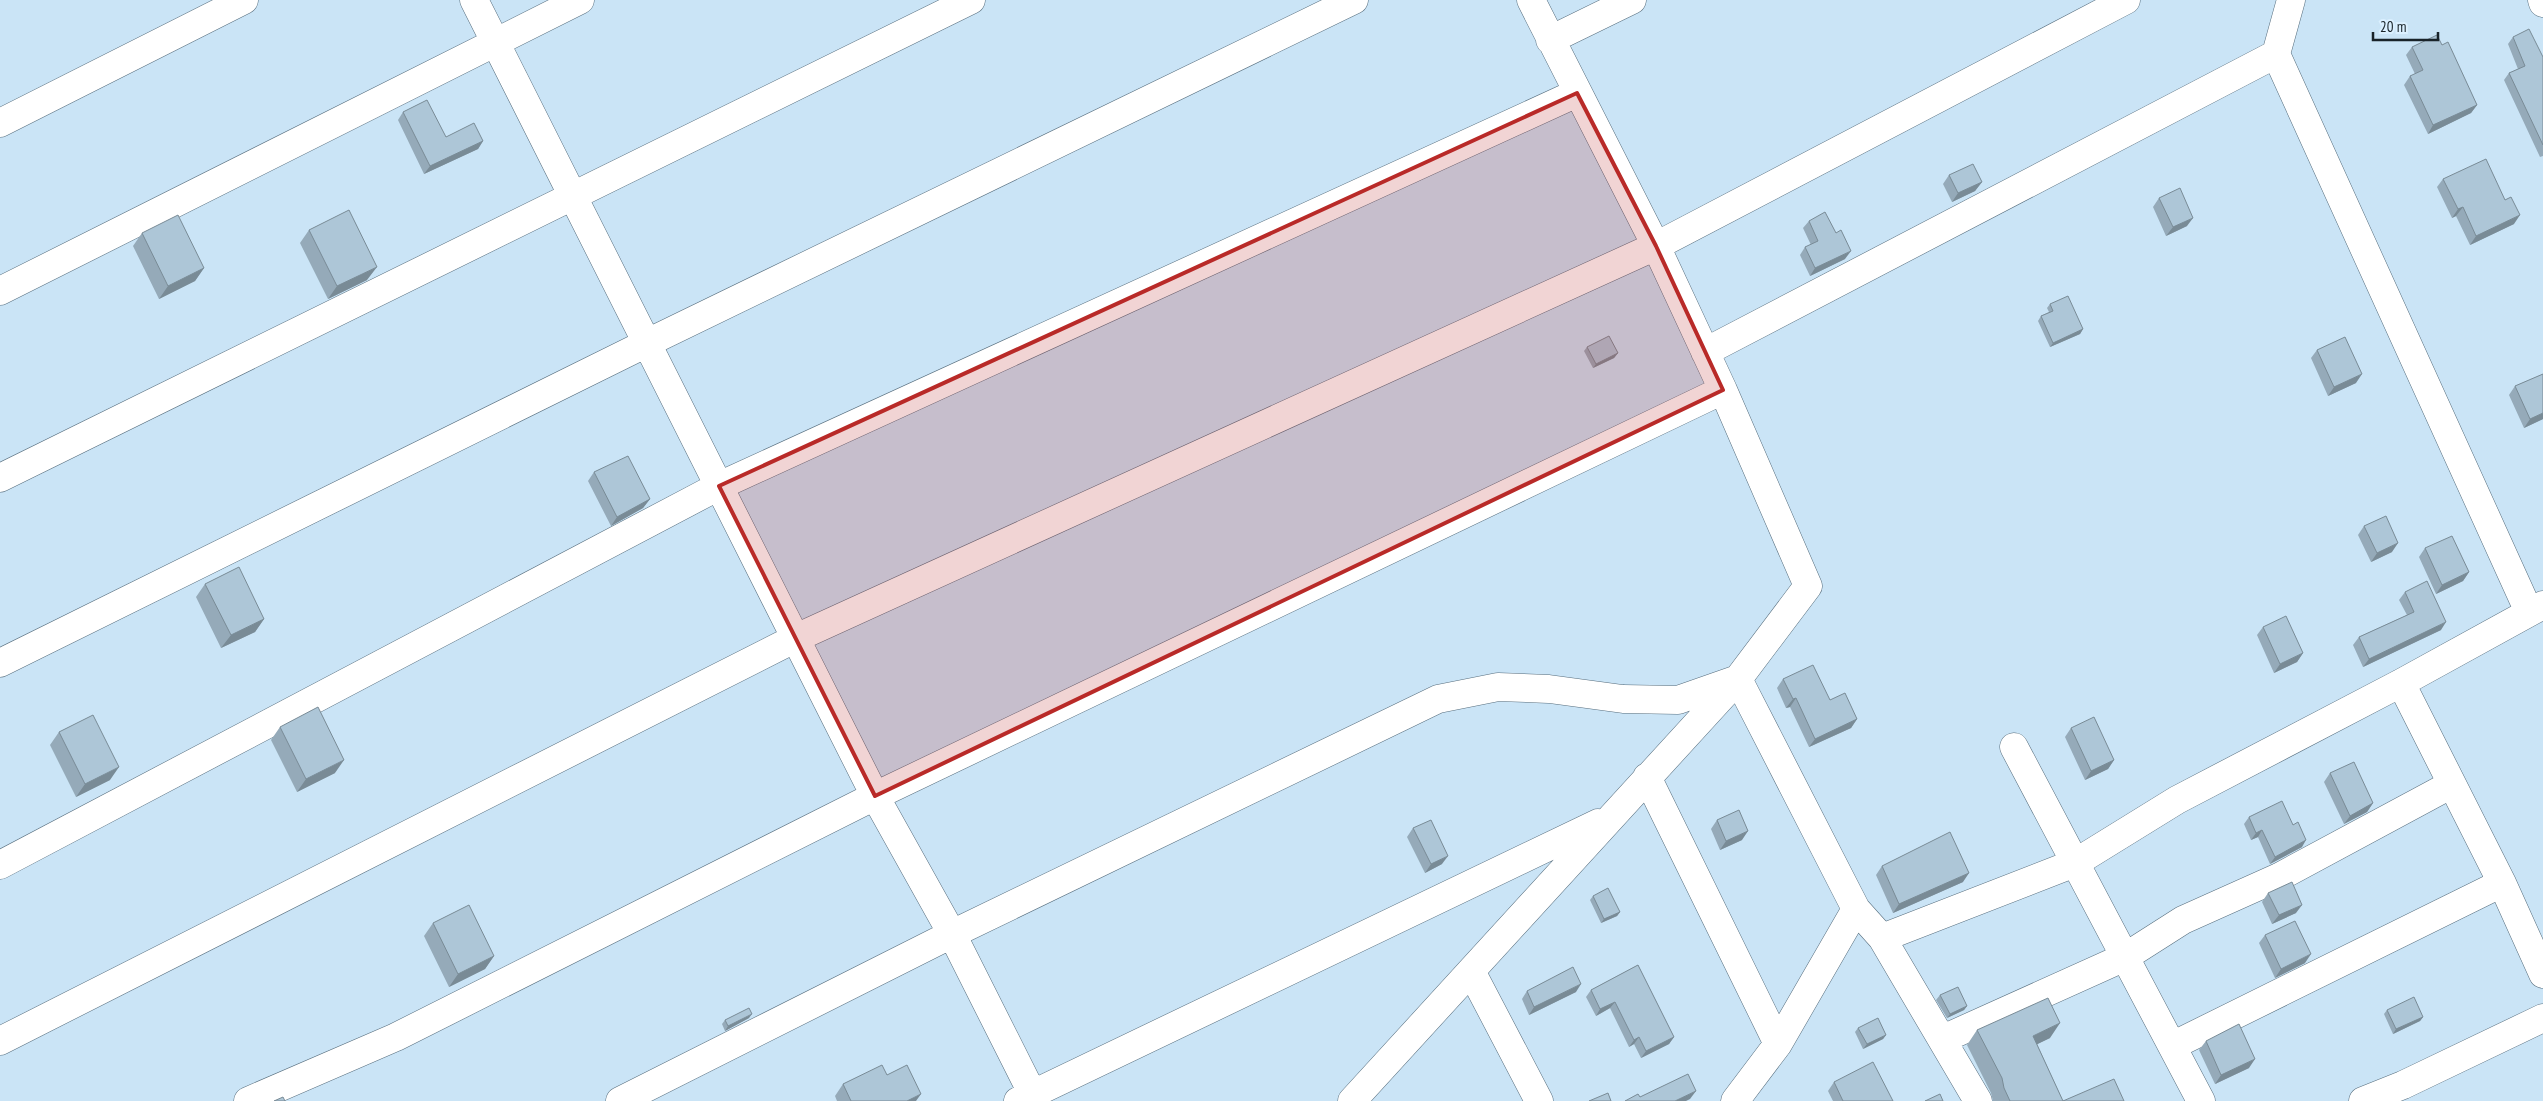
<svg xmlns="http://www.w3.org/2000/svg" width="2543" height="1101" font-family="'PT Sans Narrow',sans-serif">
	<rect width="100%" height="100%" fill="#cae4f6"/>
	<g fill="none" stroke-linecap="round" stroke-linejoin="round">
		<defs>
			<path id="minor" d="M 474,0 L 875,796 L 952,934 L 1036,1101
				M 2542,0 L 2543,3
				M 1550,40 L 1632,0
				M 2276,54 L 2529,612
				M 0,123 L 244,0
				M 0,291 L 580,0
				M 1705,352 L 2276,54 L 2291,0
				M 0,478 L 971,0
				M 0,663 L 647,343 L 1354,0
				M 2401,683 L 2502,883 L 2543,974
				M 2014,747 L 2201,1101
				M 1647,777 L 1778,1044
				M 0,865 L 719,486 L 1577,93
				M 1882,938 L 2075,863 L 2177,800 L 2401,683 L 2543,605
				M 1471,971 L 1539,1101
				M 1943,1039 L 2125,957 L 2183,920 L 2279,877 L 2452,784
				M 0,1041 L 796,638 L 1656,246 L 2126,0
				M 2172,1046 L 2502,883
				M 248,1101 L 396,1037 L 875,796 L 1723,390
				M 620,1101 L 952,934 L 1438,699 L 1498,687 L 1549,689 L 1623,699 L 1678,700 L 1738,679 L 1856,909 L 1882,938 L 1978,1101
				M 1018,1101 L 1598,823
				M 1352,1101 L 1738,679 L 1808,586 L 1723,390 L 1656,246 L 1531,0
				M 1735,1101 L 1778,1044 L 1856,909
				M 2363,1101 L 2403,1085 L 2543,1018"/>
		</defs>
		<use href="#minor" stroke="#576e7e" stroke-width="29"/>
		<use href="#minor" stroke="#fff" stroke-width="28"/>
	</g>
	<path fill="#95aab9" d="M 2513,37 L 2543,57 L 2543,156 L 2540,157 L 2504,80 L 2509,73 L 2518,69 L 2508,44 Z
		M 2442,45 L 2477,105 L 2471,113 L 2428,134 L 2404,85 L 2410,76 L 2415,74 L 2406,55 L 2412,47 Z
		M 403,112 L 446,137 L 483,141 L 478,149 L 424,174 L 398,120 Z
		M 1949,175 L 1982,182 L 1975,191 L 1952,202 L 1943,184 Z
		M 2443,179 L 2514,224 L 2470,245 L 2456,216 L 2452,218 L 2437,187 Z
		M 2159,198 L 2187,226 L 2166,236 L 2153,207 Z
		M 1809,221 L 1836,233 L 1845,259 L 1810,276 L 1800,255 L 1805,247 L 1811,245 L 1803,228 Z
		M 309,230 L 367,280 L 328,299 L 300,243 Z
		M 142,233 L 204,268 L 195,281 L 159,299 L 133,246 Z
		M 2050,304 L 2083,329 L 2080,334 L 2050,347 L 2038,321 L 2041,316 L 2049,312 L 2047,308 Z
		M 1587,347 L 1618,353 L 1614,358 L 1593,368 L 1584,351 Z
		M 2317,350 L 2356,383 L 2328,396 L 2311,358 Z
		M 2543,374 L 2543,419 L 2524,428 L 2509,395 L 2515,386 Z
		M 594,472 L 650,499 L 643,508 L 611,526 L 588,481 Z
		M 2364,526 L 2392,552 L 2371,562 L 2358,535 Z
		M 2425,548 L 2469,572 L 2463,581 L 2436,594 L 2419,557 Z
		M 205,584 L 264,619 L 255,632 L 221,648 L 196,597 Z
		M 2405,592 L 2441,630 L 2363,667 L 2353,645 L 2359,637 L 2407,615 L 2399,600 Z
		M 2263,627 L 2303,653 L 2297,662 L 2274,673 L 2257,635 Z
		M 1783,679 L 1830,700 L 1857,719 L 1851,728 L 1809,747 L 1790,707 L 1786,708 L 1777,688 Z
		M 280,727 L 335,773 L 297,792 L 271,740 Z
		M 2071,728 L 2114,760 L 2108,769 L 2085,780 L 2065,737 Z
		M 59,732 L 110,780 L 76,797 L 50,745 Z
		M 2330,773 L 2373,803 L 2367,812 L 2344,824 L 2324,782 Z
		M 2249,817 L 2302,847 L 2270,864 L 2258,837 L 2251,840 L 2244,824 Z
		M 1717,820 L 1742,840 L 1720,850 L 1711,829 Z
		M 1413,828 L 1442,864 L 1425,873 L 1407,837 Z
		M 1882,866 L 1963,882 L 1893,913 L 1876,875 Z
		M 2268,893 L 2296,913 L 2272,924 L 2262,902 Z
		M 1593,896 L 1620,912 L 1617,916 L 1601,923 L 1590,900 Z
		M 433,923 L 494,956 L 485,969 L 449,987 L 424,936 Z
		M 2265,935 L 2305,963 L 2275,978 L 2259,943 Z
		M 1638,965 L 1674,1037 L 1669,1044 L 1641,1058 L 1634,1044 L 1629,1047 L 1610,1008 L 1596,1016 L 1586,997 L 1591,990 Z
		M 1527,991 L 1576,992 L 1529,1015 L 1522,999 Z
		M 1940,995 L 1967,1006 L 1964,1010 L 1947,1018 L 1936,1000 Z
		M 2387,1010 L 2423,1017 L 2420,1021 L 2393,1034 L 2384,1014 Z
		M 749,1018 L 725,1031 L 722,1024 L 725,1020 Z
		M 1858,1028 L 1886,1035 L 1883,1039 L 1863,1049 L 1855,1032 Z
		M 1977,1030 L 2050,1038 L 2037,1044 L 2063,1101 L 1993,1101 L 1991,1093 L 1967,1045 Z
		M 2206,1041 L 2249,1068 L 2215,1084 L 2199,1050 Z
		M 887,1075 L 916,1101 L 837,1101 L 835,1096 L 843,1084 Z
		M 1834,1082 L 1893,1101 L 1833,1101 L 1828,1091 Z"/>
	<path fill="#798b96" d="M 2477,105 L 2471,113 L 2428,134 L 2433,125 Z
		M 483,141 L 478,149 L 424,174 L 430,166 Z
		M 1982,182 L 1975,191 L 1952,202 L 1958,193 Z
		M 2463,207 L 2456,216 L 2452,218 L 2458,209 Z
		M 2520,215 L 2514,224 L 2470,245 L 2476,236 Z
		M 2193,218 L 2187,226 L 2166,236 L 2173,227 Z
		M 1851,251 L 1845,259 L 1810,276 L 1815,268 Z
		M 377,267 L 367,280 L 328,299 L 337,286 Z
		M 204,268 L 195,281 L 159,299 L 168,286 Z
		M 2083,329 L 2080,334 L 2050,347 L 2053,343 Z
		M 1618,353 L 1614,358 L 1593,368 L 1596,364 Z
		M 2362,374 L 2356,383 L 2328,396 L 2334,387 Z
		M 2543,413 L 2543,419 L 2524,428 L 2530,419 Z
		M 650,499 L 643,508 L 611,526 L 617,517 Z
		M 2398,543 L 2392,552 L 2371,562 L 2377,553 Z
		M 2469,572 L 2463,581 L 2436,594 L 2442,585 Z
		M 264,619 L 255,632 L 221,648 L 231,635 Z
		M 2446,622 L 2441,630 L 2363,667 L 2369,659 Z
		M 2303,653 L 2297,662 L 2274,673 L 2280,664 Z
		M 1796,698 L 1790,707 L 1786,708 L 1793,699 Z
		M 1857,719 L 1851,728 L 1809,747 L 1815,739 Z
		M 344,760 L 335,773 L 297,792 L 306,779 Z
		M 2114,760 L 2108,769 L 2085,780 L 2091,771 Z
		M 119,767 L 110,780 L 76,797 L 85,784 Z
		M 2373,803 L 2367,812 L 2344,824 L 2350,816 Z
		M 2262,830 L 2258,837 L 2251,840 L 2256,833 Z
		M 1748,831 L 1742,840 L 1720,850 L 1726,841 Z
		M 2306,840 L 2302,847 L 2270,864 L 2275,857 Z
		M 1448,856 L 1442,864 L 1425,873 L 1431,864 Z
		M 1969,873 L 1963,882 L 1893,913 L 1899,904 Z
		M 2302,905 L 2296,913 L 2272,924 L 2279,915 Z
		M 1620,912 L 1617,916 L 1601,923 L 1604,919 Z
		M 2311,954 L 2305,963 L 2275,978 L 2281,969 Z
		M 494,956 L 485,969 L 449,987 L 458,974 Z
		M 1581,984 L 1576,992 L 1529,1015 L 1534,1007 Z
		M 1615,1002 L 1610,1008 L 1596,1016 L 1600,1009 Z
		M 1967,1006 L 1964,1010 L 1947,1018 L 1950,1014 Z
		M 752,1014 L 749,1018 L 725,1031 L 728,1026 Z
		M 2423,1017 L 2420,1021 L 2393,1034 L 2396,1029 Z
		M 2060,1023 L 2050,1038 L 2023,1051 L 2033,1036 Z
		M 1886,1035 L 1883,1039 L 1863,1049 L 1867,1044 Z
		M 1639,1037 L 1634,1044 L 1629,1047 L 1634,1040 Z
		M 1674,1037 L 1669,1044 L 1641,1058 L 1646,1051 Z
		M 2255,1059 L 2249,1068 L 2215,1084 L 2221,1075 Z
		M 1696,1091 L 1690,1099 L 1686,1101 L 1675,1101 Z
		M 921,1094 L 916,1101 L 907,1101 Z"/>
	<path fill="#adc6d7" stroke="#798b96" d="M 2529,29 L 2543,57 L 2543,145 L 2509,73 L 2525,66 L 2513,37 Z
		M 2437,35 L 2442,45 L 2448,42 L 2477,105 L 2433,125 L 2410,76 L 2423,70 L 2412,47 Z
		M 427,100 L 446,137 L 474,123 L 483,141 L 430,166 L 403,112 Z
		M 2486,159 L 2505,200 L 2511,197 L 2520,215 L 2476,236 L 2463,207 L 2458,209 L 2443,179 Z
		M 1973,164 L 1982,182 L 1958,193 L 1949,175 Z
		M 2180,188 L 2193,218 L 2173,227 L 2159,198 Z
		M 349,210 L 377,267 L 337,286 L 309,230 Z
		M 1825,212 L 1836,233 L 1841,230 L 1851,251 L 1815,268 L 1805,247 L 1818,241 L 1809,221 Z
		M 178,215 L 204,268 L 168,286 L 142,233 Z
		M 2068,296 L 2083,329 L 2053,343 L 2041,316 L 2053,311 L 2050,304 Z
		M 1609,336 L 1618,353 L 1596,364 L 1587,347 Z
		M 2345,337 L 2362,374 L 2334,387 L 2317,350 Z
		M 2543,374 L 2543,413 L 2530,419 L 2515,386 Z
		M 628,456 L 650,499 L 617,517 L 594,472 Z
		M 2386,516 L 2398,543 L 2377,553 L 2364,526 Z
		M 2452,536 L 2469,572 L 2442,585 L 2425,548 Z
		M 239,567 L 264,619 L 231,635 L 205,584 Z
		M 2427,581 L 2446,622 L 2369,659 L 2359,637 L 2414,612 L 2405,592 Z
		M 2286,616 L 2303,653 L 2280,664 L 2263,627 Z
		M 1813,665 L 1830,700 L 1845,693 L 1857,719 L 1815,739 L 1796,698 L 1793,699 L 1783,679 Z
		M 318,707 L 344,760 L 306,779 L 280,727 Z
		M 93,715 L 119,767 L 85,784 L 59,732 Z
		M 2094,717 L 2114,760 L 2091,771 L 2071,728 Z
		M 2354,762 L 2373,803 L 2350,816 L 2330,773 Z
		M 2282,801 L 2293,825 L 2298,822 L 2306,840 L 2275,857 L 2262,830 L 2256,833 L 2249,817 Z
		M 1739,810 L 1748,831 L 1726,841 L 1717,820 Z
		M 1431,820 L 1448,856 L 1431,864 L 1413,828 Z
		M 1950,832 L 1969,873 L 1899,904 L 1882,866 Z
		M 2292,882 L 2302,905 L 2279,915 L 2268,893 Z
		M 1608,888 L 1620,912 L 1604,919 L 1593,896 Z
		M 469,905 L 494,956 L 458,974 L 433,923 Z
		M 2295,921 L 2311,954 L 2281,969 L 2265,935 Z
		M 1638,965 L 1674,1037 L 1646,1051 L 1639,1037 L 1634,1040 L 1615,1002 L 1600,1009 L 1591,990 Z
		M 1573,967 L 1581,984 L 1534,1007 L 1527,991 Z
		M 1958,987 L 1967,1006 L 1950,1014 L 1940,995 Z
		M 2414,997 L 2423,1017 L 2396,1029 L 2387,1010 Z
		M 2048,998 L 2060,1023 L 2033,1036 L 2063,1101 L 2010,1101 L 2004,1088 L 2002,1078 L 1977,1030 Z
		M 749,1008 L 752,1014 L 728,1026 L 725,1020 Z
		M 1878,1018 L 1886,1035 L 1867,1044 L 1858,1028 Z
		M 2239,1024 L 2255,1059 L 2221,1075 L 2206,1041 Z
		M 1873,1062 L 1893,1101 L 1843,1101 L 1834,1082 Z
		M 882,1065 L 887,1075 L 907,1065 L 921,1094 L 907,1101 L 851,1101 L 843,1084 Z
		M 1688,1074 L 1696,1091 L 1675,1101 L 1625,1101 L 1638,1094 L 1640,1097 Z
		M 2114,1079 L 2124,1101 L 2063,1101 Z
		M 1608,1093 L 1611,1101 L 1589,1101 Z
		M 1940,1094 L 1943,1101 L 1925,1101 Z
		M 283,1097 L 285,1101 L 274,1101 Z"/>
	<path fill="#b92a28" fill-opacity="0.2" stroke="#b92a28" stroke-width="4" stroke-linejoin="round" d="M 1577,93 L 1656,246 L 1723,390 L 875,796 L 719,486 Z"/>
	<path d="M2373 32v8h65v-8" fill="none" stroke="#192329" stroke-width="2.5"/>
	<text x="2380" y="32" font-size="15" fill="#192329" stroke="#dbf0ff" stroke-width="4" paint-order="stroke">20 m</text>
</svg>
